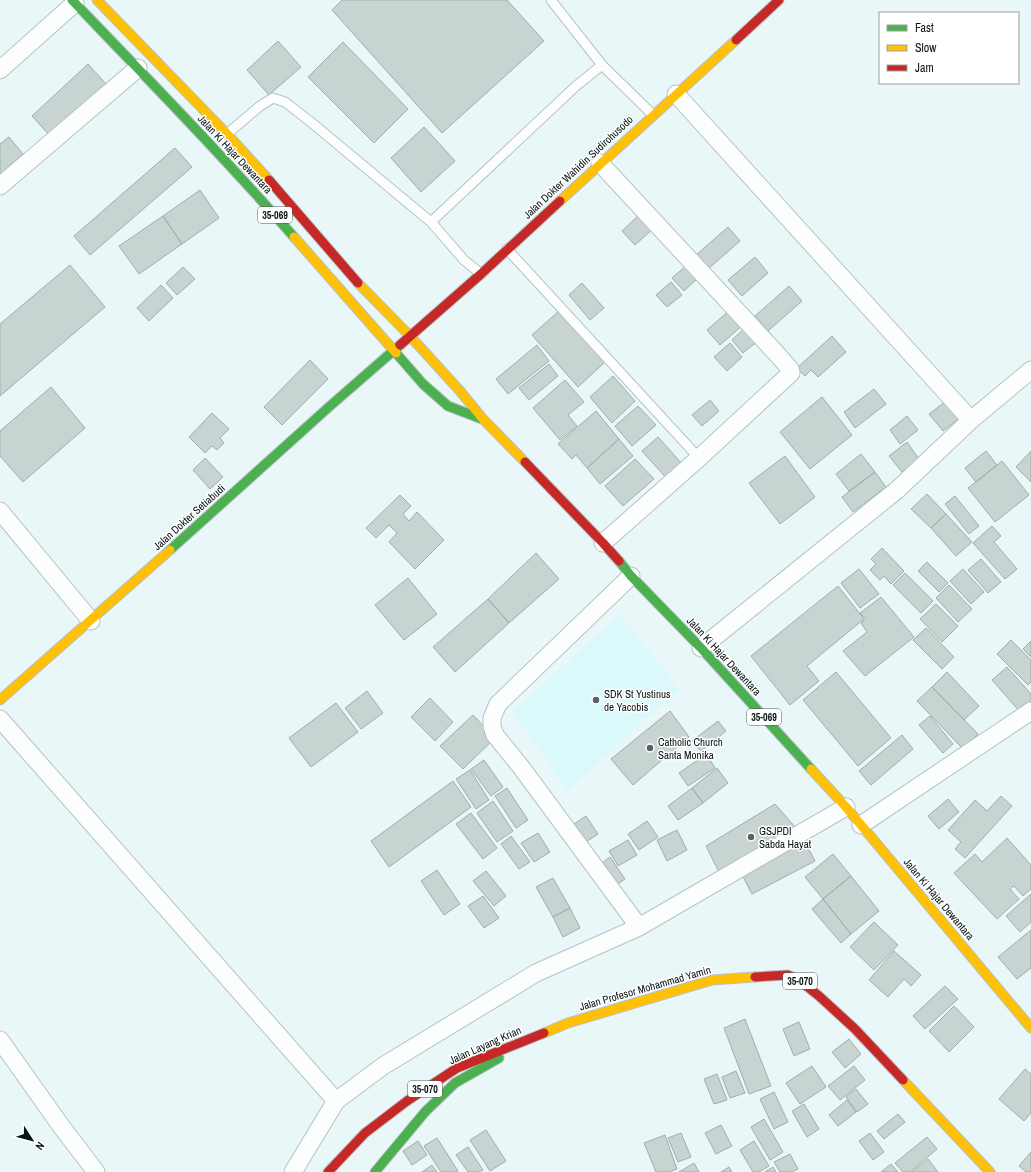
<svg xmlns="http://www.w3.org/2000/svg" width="1031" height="1172" font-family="'Archivo Narrow',sans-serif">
	<rect width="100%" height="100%" fill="#e9f7f9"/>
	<path fill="#dbf8fb" d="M 620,615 L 679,689 L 567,791 L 513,711 Z"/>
	<path fill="#c8d4d2" stroke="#a1adab" d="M 342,0 L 507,0 L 544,41 L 442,133 L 332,10 Z
		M 278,41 L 301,67 L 269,95 L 247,70 Z
		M 343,42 L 408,109 L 374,143 L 308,77 Z
		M 88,64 L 107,85 L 51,137 L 32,116 Z
		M 424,127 L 455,161 L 421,192 L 391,158 Z
		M 9,137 L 23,154 L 0,174 L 0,144 Z
		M 175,148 L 192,167 L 90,255 L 74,236 Z
		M 200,190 L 219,218 L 182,244 L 163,216 Z
		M 641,213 L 654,228 L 635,245 L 622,231 Z
		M 163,216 L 182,244 L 139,274 L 119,246 Z
		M 728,227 L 740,241 L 707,270 L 695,256 Z
		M 755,257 L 768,273 L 742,296 L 728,280 Z
		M 70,265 L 105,307 L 0,396 L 0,324 Z
		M 687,265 L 698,278 L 684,291 L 672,278 Z
		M 183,267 L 195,279 L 177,295 L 166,283 Z
		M 671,282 L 682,295 L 667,307 L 656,295 Z
		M 582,283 L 604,308 L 590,320 L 569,295 Z
		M 161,285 L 173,298 L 149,321 L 137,308 Z
		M 789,286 L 802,301 L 768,331 L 755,316 Z
		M 731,309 L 744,324 L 720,345 L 707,330 Z
		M 560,310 L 605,362 L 578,387 L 532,335 Z
		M 747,326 L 759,340 L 743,353 L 732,340 Z
		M 832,336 L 846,352 L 818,377 L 811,370 L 805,376 L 797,368 Z
		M 730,343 L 742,357 L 727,371 L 714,357 Z
		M 537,345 L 549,361 L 508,394 L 496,379 Z
		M 310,360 L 328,379 L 282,425 L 264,407 Z
		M 549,364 L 558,376 L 529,400 L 519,388 Z
		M 613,376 L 635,401 L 612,423 L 590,397 Z
		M 565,380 L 584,402 L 568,415 L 577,426 L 560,440 L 533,408 Z
		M 51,387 L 85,428 L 23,482 L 0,456 L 0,431 Z
		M 874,389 L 886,404 L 855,428 L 844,412 Z
		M 822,397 L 852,435 L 810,469 L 780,432 Z
		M 949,399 L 962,416 L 943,431 L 929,414 Z
		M 710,400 L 719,411 L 702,426 L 692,415 Z
		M 638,406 L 656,425 L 632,446 L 615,426 Z
		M 596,411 L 619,439 L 587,468 L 576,455 L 572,459 L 558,444 Z
		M 212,413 L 229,429 L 220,438 L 224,443 L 217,450 L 212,446 L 205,453 L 189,437 Z
		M 907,416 L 918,430 L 900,444 L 890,430 Z
		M 658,437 L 685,467 L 669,481 L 642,451 Z
		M 619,439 L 633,456 L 600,484 L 587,468 Z
		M 907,442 L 919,459 L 902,472 L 889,456 Z
		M 986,451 L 997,465 L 976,482 L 965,468 Z
		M 1031,451 L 1031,482 L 1016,467 Z
		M 861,454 L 875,472 L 849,491 L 836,474 Z
		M 785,456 L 815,497 L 780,524 L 749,483 Z
		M 205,458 L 223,477 L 210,489 L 193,470 Z
		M 635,459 L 654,479 L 623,506 L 605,486 Z
		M 1002,461 L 1029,495 L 995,522 L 968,488 Z
		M 875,472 L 886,487 L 853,512 L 842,497 Z
		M 927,494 L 946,514 L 931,528 L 911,509 Z
		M 400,495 L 411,506 L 403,514 L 409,521 L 417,512 L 444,540 L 415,569 L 389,542 L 397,533 L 389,525 L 376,538 L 366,528 Z
		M 955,496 L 979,526 L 969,534 L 945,504 Z
		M 946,514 L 972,542 L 956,556 L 931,528 Z
		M 992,526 L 1001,536 L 994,542 L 1017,569 L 1005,579 L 973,543 Z
		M 882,548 L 904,571 L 891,584 L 884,576 L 880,580 L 870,570 L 876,564 L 871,559 Z
		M 536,553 L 559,579 L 509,623 L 488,599 Z
		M 981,559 L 1001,582 L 988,593 L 968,570 Z
		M 927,562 L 948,583 L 939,592 L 918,571 Z
		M 859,569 L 879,594 L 860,608 L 841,583 Z
		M 963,569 L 984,592 L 971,604 L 950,581 Z
		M 905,573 L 933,601 L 921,613 L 893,585 Z
		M 408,578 L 437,614 L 404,640 L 375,605 Z
		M 949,585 L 972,609 L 958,622 L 936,598 Z
		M 838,586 L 864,619 L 807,666 L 819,681 L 790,705 L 751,656 Z
		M 881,597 L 914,637 L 865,676 L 843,651 L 867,632 L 861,623 L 866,619 L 860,613 Z
		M 488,599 L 509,623 L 455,672 L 433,647 Z
		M 936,604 L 958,626 L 942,642 L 920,619 Z
		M 926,628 L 954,657 L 942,669 L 913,640 Z
		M 1011,640 L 1031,660 L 1031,682 L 1028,685 L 997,654 Z
		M 1031,641 L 1031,657 L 1023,649 Z
		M 1007,667 L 1031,694 L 1031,704 L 1021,713 L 992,680 Z
		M 836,672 L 891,738 L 858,766 L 803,700 Z
		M 947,672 L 979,706 L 964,720 L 932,687 Z
		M 932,687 L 978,734 L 963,749 L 917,701 Z
		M 367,691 L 383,713 L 361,729 L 345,708 Z
		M 430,698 L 453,722 L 435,741 L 411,717 Z
		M 336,703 L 358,732 L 311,767 L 289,738 Z
		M 670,711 L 689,737 L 633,785 L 611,759 Z
		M 473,715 L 495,738 L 463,769 L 440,746 Z
		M 930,716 L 953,744 L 943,753 L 919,725 Z
		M 718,721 L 726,731 L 701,751 L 692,741 Z
		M 902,735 L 913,749 L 871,785 L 859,771 Z
		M 706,754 L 715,768 L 688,786 L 679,773 Z
		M 484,760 L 503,787 L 491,796 L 471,769 Z
		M 717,768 L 728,783 L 703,803 L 692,788 Z
		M 470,770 L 489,800 L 476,809 L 456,779 Z
		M 453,781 L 471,807 L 389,867 L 371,841 Z
		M 507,788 L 528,820 L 516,828 L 495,796 Z
		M 692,788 L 703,803 L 678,820 L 668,806 Z
		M 1001,796 L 1012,806 L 965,858 L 955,849 L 961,842 L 948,830 L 975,800 L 987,811 Z
		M 948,799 L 959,812 L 939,829 L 928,816 Z
		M 493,801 L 513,831 L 497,842 L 477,813 Z
		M 775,804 L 796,828 L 720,874 L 706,846 Z
		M 471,813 L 497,848 L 483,859 L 456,824 Z
		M 586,816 L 598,834 L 583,844 L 571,826 Z
		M 647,821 L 658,837 L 639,850 L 628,834 Z
		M 677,830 L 687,850 L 667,861 L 657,840 Z
		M 538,833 L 550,852 L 534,862 L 521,843 Z
		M 511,836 L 530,862 L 519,869 L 501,844 Z
		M 803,838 L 815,861 L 752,894 L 740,871 Z
		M 1007,838 L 1031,865 L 1031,889 L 1023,896 L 1014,886 L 1010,889 L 1019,899 L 997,919 L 954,873 L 975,854 L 982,862 Z
		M 628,840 L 637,855 L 618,866 L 609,851 Z
		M 833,854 L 851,876 L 823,899 L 805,877 Z
		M 610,857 L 625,879 L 612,888 L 597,867 Z
		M 437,870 L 460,904 L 444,915 L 421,881 Z
		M 486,871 L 506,896 L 494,906 L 473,881 Z
		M 851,876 L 879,911 L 851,934 L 823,899 Z
		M 553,878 L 570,908 L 553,917 L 536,887 Z
		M 1031,894 L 1031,922 L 1020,932 L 1006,916 Z
		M 483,896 L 499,918 L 484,928 L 468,906 Z
		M 823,899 L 851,934 L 841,943 L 812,909 Z
		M 570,908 L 580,928 L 563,937 L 553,917 Z
		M 874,922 L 898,945 L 874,970 L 850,947 Z
		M 1031,930 L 1031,968 L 1017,979 L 998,957 Z
		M 894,951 L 921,975 L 911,986 L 904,979 L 888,997 L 869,980 Z
		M 945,986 L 958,999 L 925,1029 L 913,1016 Z
		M 954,1006 L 974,1027 L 949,1052 L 929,1031 Z
		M 745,1019 L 771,1086 L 749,1094 L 724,1028 Z
		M 799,1022 L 810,1049 L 794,1056 L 783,1029 Z
		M 849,1039 L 861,1054 L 845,1068 L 832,1052 Z
		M 812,1066 L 826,1087 L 800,1104 L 786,1083 Z
		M 854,1066 L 865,1080 L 840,1100 L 828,1086 Z
		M 1025,1069 L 1031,1074 L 1031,1113 L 1024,1121 L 999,1099 Z
		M 736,1071 L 745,1093 L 730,1098 L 722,1077 Z
		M 717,1074 L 727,1100 L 714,1104 L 704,1079 Z
		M 856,1089 L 868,1104 L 857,1112 L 846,1097 Z
		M 774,1092 L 788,1122 L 774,1129 L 760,1099 Z
		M 847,1100 L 856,1112 L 838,1126 L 829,1115 Z
		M 804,1104 L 819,1129 L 807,1137 L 792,1111 Z
		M 898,1114 L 905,1122 L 884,1139 L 877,1131 Z
		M 764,1119 L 783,1152 L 770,1160 L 751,1127 Z
		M 721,1125 L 732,1146 L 716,1154 L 705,1133 Z
		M 486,1130 L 506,1161 L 490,1171 L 470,1140 Z
		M 681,1133 L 691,1157 L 678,1162 L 668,1138 Z
		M 870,1133 L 884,1152 L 873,1160 L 859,1141 Z
		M 665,1135 L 677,1169 L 669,1172 L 656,1172 L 644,1143 Z
		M 927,1137 L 937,1149 L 910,1172 L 903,1172 L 895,1163 Z
		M 437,1138 L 458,1171 L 456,1172 L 441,1172 L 424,1146 Z
		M 418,1141 L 427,1155 L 412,1165 L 403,1151 Z
		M 754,1141 L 769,1166 L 759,1172 L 753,1172 L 740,1150 Z
		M 468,1147 L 483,1170 L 479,1172 L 468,1172 L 456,1155 Z
		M 1031,1152 L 1031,1172 L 1026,1172 L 1019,1166 Z
		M 790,1154 L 798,1169 L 791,1172 L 780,1172 L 774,1162 Z
		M 928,1159 L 938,1172 L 912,1172 Z
		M 694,1163 L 699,1172 L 679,1172 Z
		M 891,1164 L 898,1172 L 881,1172 Z
		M 432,1165 L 437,1172 L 422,1172 Z
		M 729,1167 L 732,1172 L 721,1172 Z
		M 773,1167 L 776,1172 L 765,1172 Z"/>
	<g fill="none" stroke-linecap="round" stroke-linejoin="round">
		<defs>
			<path id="lane" d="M 551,0 L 602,65
				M 227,134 L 260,106 L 273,98 L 285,102 L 312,123 L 431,222
				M 507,249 L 699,458
				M 481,274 L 464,260 L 431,222 L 576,86 L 602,65 L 653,115"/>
			<path id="street" d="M 0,70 L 75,3
				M 676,94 L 971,420
				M 600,163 L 776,353 L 790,369 L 791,373 L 699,458 L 603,543
				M 0,186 L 138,68
				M 0,511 L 91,621
				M 631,576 L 498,704 L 492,718 L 492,726 L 495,735 L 521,767 L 639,927
				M 701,648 L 897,490 L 971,420 L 1031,370
				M 0,719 L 336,1101
				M 861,825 L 1031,711
				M 0,1040 L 61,1126 L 96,1172
				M 293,1172 L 336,1101 L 383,1066 L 536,973 L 639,927 L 846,807"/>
			<path id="fast" d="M 72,0 C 147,78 223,156 294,237
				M 396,353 L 423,384 L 448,406 L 482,419
				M 170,550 L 330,406 L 400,345
				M 619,561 L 631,576 L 701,648 L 811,769
				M 375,1172 L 425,1112 L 455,1083 L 499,1058"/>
			<path id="slow" d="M 97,0 L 227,134 L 269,180
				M 560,201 L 736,40
				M 294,237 L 396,353
				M 358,283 L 410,336 L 460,391 L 483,419 L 525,462
				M 0,700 L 170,550
				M 811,769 L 846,807 L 1031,1028
				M 544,1033 L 568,1023 L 712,980 L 755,977
				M 903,1080 L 990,1172"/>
			<path id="jam" d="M 736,40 L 779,0
				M 269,180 L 358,283
				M 400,345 L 481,274 L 560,201
				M 525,462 L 603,543 L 619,561
				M 755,977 L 788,975 L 799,980 L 819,996 L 855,1029 L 903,1080
				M 328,1172 L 365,1133 L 407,1101 L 457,1068 L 544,1033"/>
		</defs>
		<use href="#lane" stroke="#b6c2c3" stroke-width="11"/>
		<use href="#street" stroke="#b6c2c3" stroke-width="19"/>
		<use href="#fast" stroke="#b6c2c3" stroke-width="11"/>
		<use href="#slow" stroke="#b6c2c3" stroke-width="11"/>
		<use href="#jam" stroke="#b6c2c3" stroke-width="11"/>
		<use href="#lane" stroke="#fcfefe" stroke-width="9"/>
		<use href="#street" stroke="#fcfefe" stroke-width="17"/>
		<use href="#fast" stroke="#4caf50" stroke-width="9"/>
		<use href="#slow" stroke="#ffc107" stroke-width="9"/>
		<use href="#jam" stroke="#c62828" stroke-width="9"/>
	</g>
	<g fill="#576365" stroke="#fff" stroke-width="1.5">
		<circle cx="596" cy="700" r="4"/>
		<circle cx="650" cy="748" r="4"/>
		<circle cx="751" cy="837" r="4"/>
	</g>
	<g text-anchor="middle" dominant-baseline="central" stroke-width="3" stroke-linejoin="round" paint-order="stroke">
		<g fill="#fff" stroke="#535a5b" stroke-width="1">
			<rect x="258" y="207" width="34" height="16" rx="3"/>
			<rect x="747" y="709" width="34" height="16" rx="3"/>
			<rect x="783" y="973" width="34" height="16" rx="3"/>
			<rect x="408" y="1081" width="34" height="16" rx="3"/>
		</g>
		<g font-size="10" font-weight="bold" fill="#091415">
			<text x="275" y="215">35-069</text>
			<text x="764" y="717">35-069</text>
			<text x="800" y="981">35-070</text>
			<text x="425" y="1089">35-070</text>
		</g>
		<g font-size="11" fill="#091415" stroke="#fff">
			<text transform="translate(235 154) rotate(47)">Jalan Ki Hajar Dewantara</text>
			<text transform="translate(578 167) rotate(-43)">Jalan Dokter Wahidin Sudirohusodo</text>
			<text transform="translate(189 517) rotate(-42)">Jalan Dokter Setiabudi</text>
			<text transform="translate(724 656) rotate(47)">Jalan Ki Hajar Dewantara</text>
			<text transform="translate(939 899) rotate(50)">Jalan Ki Hajar Dewantara</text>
			<text transform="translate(645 988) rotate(-16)">Jalan Profesor Mohammad Yamin</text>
			<text transform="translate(485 1045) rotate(-24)">Jalan Layang Krian</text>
		</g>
		<g font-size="11" fill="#091415" stroke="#fff" text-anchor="start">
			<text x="604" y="694">SDK St Yustinus<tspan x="604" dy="13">de Yacobis</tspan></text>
			<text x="658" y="742">Catholic Church<tspan x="658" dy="13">Santa Monika</tspan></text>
			<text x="759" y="831">GSJPDI<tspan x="759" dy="13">Sabda Hayat</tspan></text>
		</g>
	</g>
	<rect x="879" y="12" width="140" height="72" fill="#ffffff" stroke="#9da1a1"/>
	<rect x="887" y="25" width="20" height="6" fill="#4caf50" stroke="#9da1a1"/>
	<text x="915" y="32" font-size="12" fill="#091415">Fast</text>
	<rect x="887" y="45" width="20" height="6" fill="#ffc107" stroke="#9da1a1"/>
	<text x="915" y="52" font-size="12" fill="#091415">Slow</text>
	<rect x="887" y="65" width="20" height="6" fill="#c62828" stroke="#9da1a1"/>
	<text x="915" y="72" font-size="12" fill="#091415">Jam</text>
	<g transform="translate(32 1140) rotate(126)" stroke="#ffffff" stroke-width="3" paint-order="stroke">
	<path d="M0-3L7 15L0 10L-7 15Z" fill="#091415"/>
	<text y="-6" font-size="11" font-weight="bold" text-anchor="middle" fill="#091415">N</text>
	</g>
</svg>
